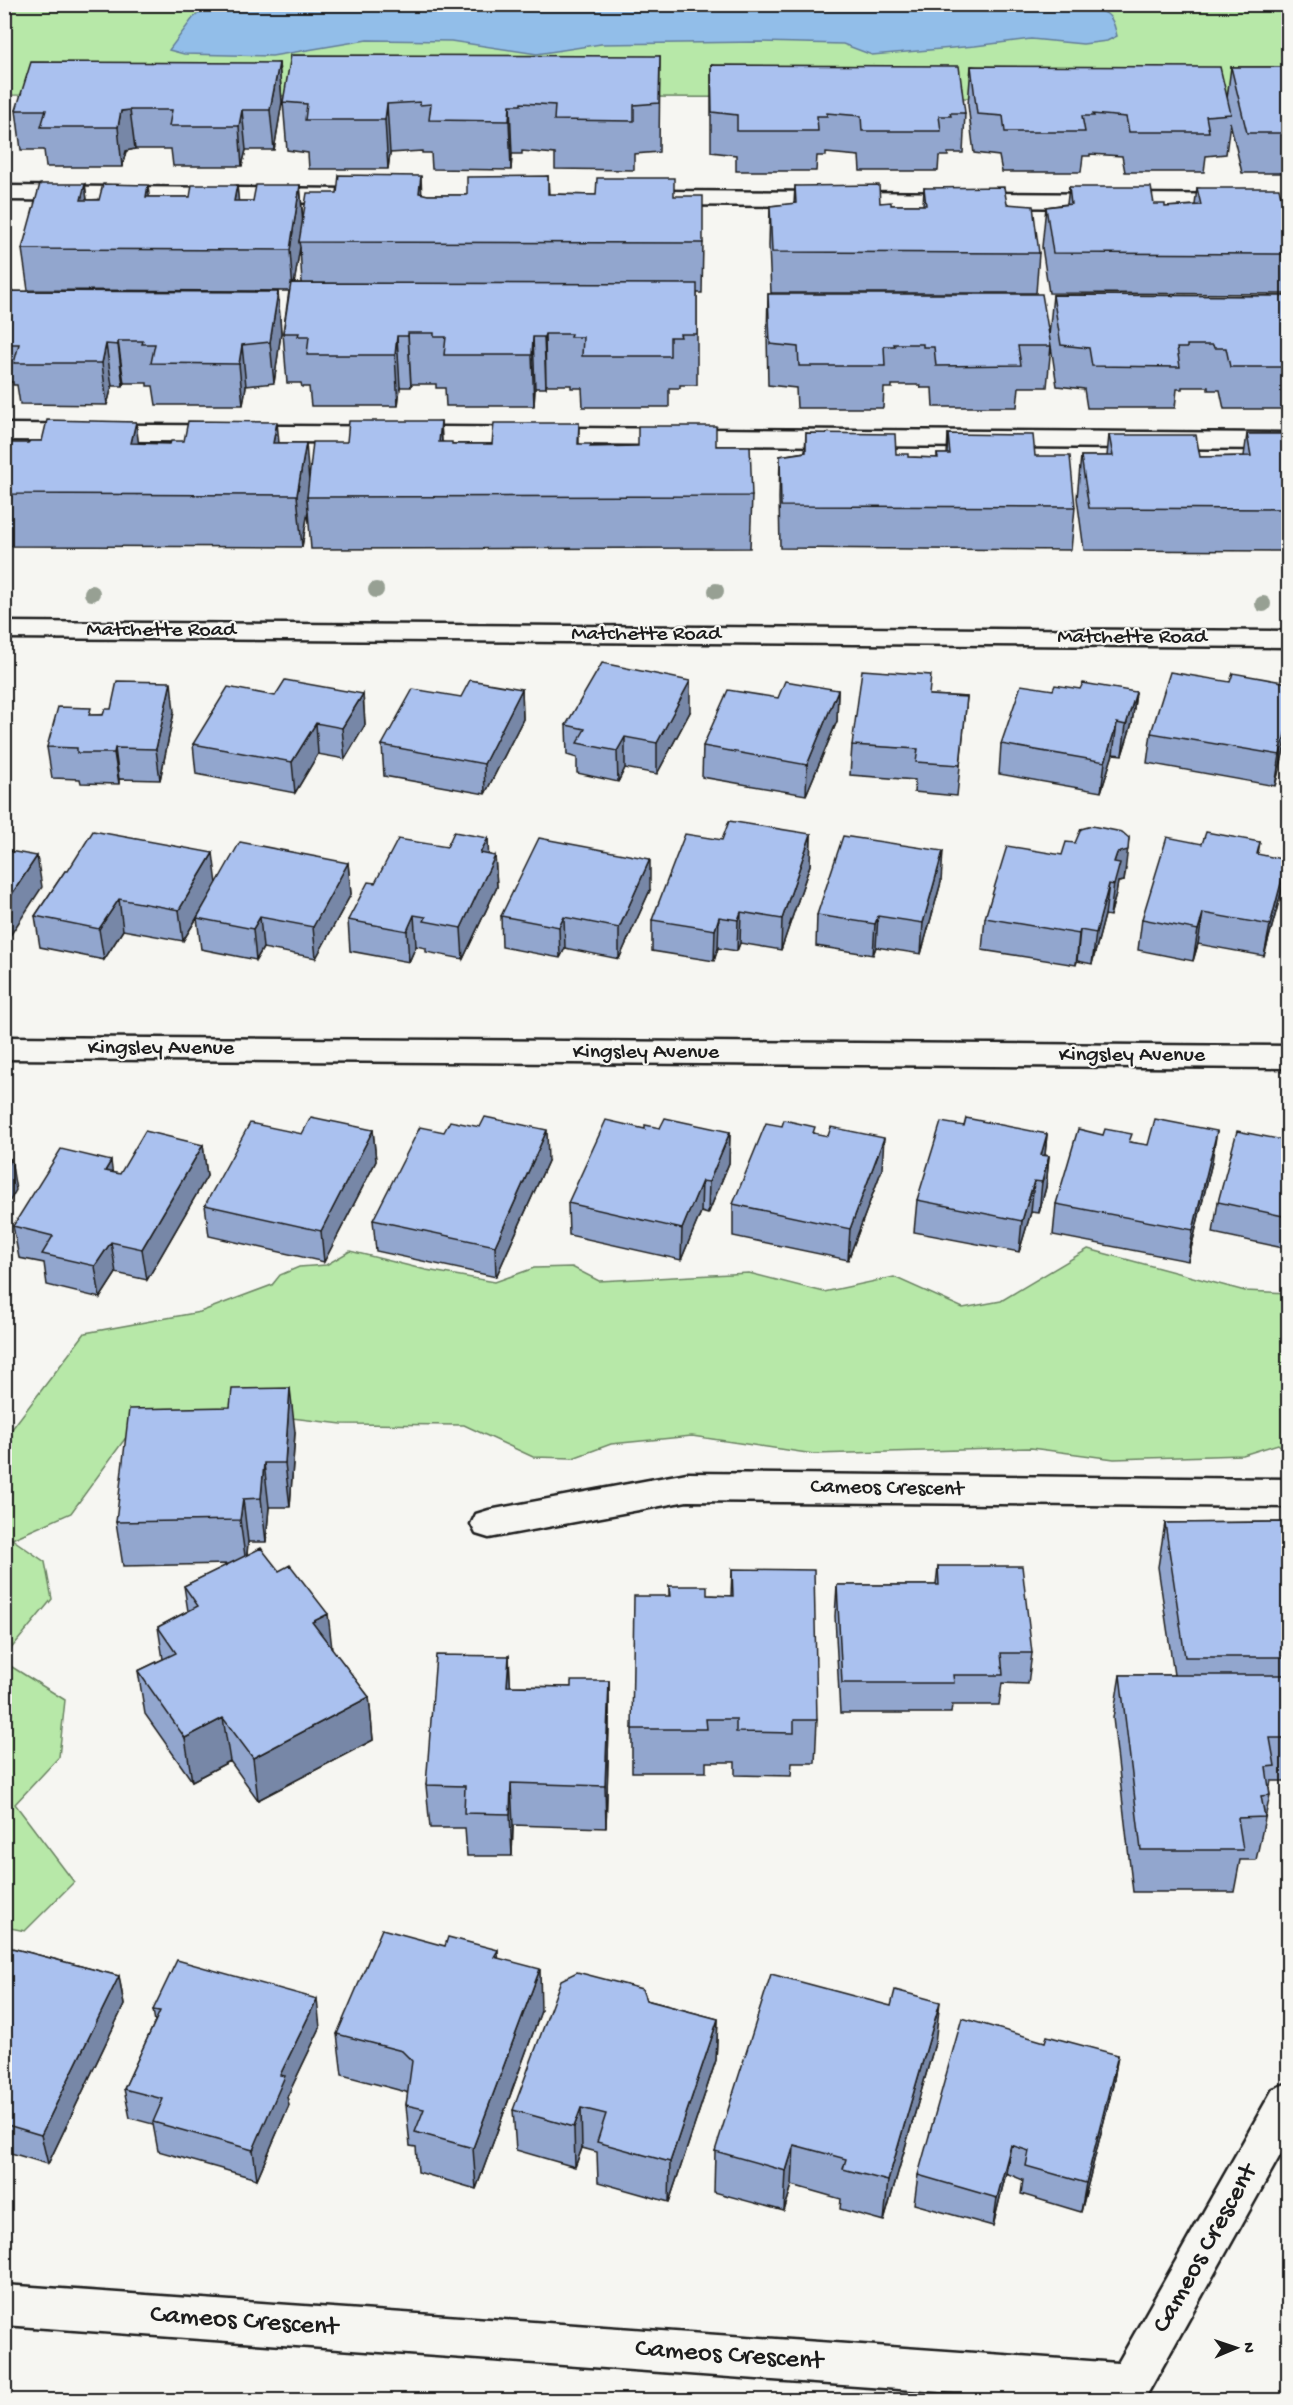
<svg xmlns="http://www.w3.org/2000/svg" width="1293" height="2405" font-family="'Gochi Hand',sans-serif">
	<rect width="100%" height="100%" fill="#f6f6f2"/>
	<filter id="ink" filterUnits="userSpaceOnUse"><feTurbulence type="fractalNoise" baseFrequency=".0167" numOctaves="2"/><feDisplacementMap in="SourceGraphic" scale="12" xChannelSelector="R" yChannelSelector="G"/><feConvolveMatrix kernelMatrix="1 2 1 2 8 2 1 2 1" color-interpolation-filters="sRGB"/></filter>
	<g filter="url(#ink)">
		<path fill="#b7e8a8" stroke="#6a8262" stroke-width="1.5" d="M 5,5 L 1288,5 L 1288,99 L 5,95 Z
			M 1088,1249 L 1245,1291 L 1288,1293 L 1288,1453 L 1278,1444 L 1243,1455 L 1114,1459 L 1031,1448 L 814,1454 L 692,1436 L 611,1444 L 573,1458 L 533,1457 L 464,1425 L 342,1424 L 258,1414 L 135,1425 L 71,1513 L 12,1539 L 45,1562 L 52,1599 L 5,1656 L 5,1438 L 85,1333 L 200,1312 L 272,1285 L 280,1275 L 299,1267 L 326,1265 L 350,1251 L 426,1270 L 495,1282 L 534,1268 L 572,1267 L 599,1281 L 749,1273 L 824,1292 L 894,1277 L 963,1308 L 1001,1301 Z
			M 4,1662 L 65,1700 L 59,1757 L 15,1804 L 74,1882 L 25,1931 L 5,1927 Z"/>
		<path fill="#92bee9" stroke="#637d97" stroke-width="1.5" d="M 211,4 L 1046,4 C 1062,6 1095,5 1107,14 C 1114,19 1115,29 1117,36 L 1107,41 L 1083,44 L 1031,39 L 975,46 L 872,55 L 843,44 L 760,42 L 601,44 L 537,54 L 451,41 L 367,40 L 272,56 L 184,54 L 169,50 L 193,18 Z"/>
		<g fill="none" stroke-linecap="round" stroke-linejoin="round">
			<defs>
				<path id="street" d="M 4,186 L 351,189 L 359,191 L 363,196 L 359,201 L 351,203 L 4,200 Z
					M 657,191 L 1288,195 L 1288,209 L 657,205 L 649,203 L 645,198 L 649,193 Z
					M 4,424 L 1288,433 L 1288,449 L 4,440 Z
					M 4,1037 L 1288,1046 L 1288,1068 L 4,1059 Z
					M 687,1473 L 1288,1479 L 1288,1507 L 687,1501 L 489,1538 L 476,1534 L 471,1524 L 476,1514 L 489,1510 Z
					M 1288,2083 L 1288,2141 L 1144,2400 L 1052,2400 L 4,2325 L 4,2285 L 1118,2363 L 1273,2089 Z"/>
				<path id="secondary" d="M 4,622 L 1288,631 L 1288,647 L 4,638 Z"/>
			</defs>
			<use href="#street" stroke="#1c1c1c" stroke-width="5"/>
			<use href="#secondary" stroke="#1c1c1c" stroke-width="5"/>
			<use href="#street" fill="#f6f6f2" fill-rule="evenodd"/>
			<use href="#secondary" fill="#f6f6f2" fill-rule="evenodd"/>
		</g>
		<g fill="#97a093">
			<circle cx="376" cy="590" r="8"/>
			<circle cx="716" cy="591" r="8"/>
			<circle cx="92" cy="593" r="8"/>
			<circle cx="1263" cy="604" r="8"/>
		</g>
		<path fill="#92a6ce" stroke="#1c1c1c" stroke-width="1.5" fill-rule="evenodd" d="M 660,56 L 659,152 L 634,154 L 634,170 L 555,169 L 555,154 L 522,151 L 522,154 L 512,154 L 511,170 L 432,169 L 431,153 L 422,153 L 422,151 L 390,153 L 388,169 L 309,169 L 308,153 L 287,150 L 283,102 Z
			M 279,63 L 282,102 L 274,150 L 246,150 L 242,166 L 173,166 L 171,149 L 135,149 L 126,151 L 122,167 L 46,167 L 44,150 L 21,150 L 16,110 Z
			M 711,65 L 965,113 L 963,153 L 948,153 L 948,156 L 939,156 L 938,171 L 860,171 L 859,156 L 826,153 L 826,156 L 817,156 L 816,171 L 736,171 L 736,155 L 711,152 Z
			M 971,66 L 1227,99 L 1231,67 L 1288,67 L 1288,157 L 1287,157 L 1285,173 L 1242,173 L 1230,122 L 1226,154 L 1206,156 L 1204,172 L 1125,172 L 1122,156 L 1090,154 L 1090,156 L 1083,156 L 1081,172 L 1002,172 L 999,156 L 974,153 L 968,105 Z
			M 548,176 L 549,194 L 596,195 L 674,196 L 703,243 L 702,293 L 697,293 L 697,385 L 680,385 L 680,388 L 669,388 L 669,407 L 583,407 L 582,388 L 571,388 L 571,385 L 546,385 L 546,388 L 535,388 L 534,406 L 446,406 L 445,388 L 436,388 L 436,384 L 411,384 L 411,387 L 400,387 L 398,406 L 311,406 L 309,387 L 302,387 L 301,383 L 287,383 L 283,333 L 289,291 L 28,290 L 22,249 L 85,184 L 87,200 L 149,197 L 190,197 L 237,185 L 238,201 L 253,201 L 300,185 L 303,220 L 422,194 L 428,195 L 467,195 ZM 300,247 L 302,283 L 294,283 Z
			M 795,186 L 891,205 L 923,205 L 924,188 L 1007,204 L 1039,253 L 1036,293 L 771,293 L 769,246 L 770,206 L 794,204 Z
			M 1069,187 L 1165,207 L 1195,205 L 1197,188 L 1288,205 L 1288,294 L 1049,293 L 1042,247 L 1046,207 L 1067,204 Z
			M 278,292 L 281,333 L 274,383 L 246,386 L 243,405 L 156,405 L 153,386 L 147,386 L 147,383 L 124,383 L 123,386 L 112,386 L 107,405 L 20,404 L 17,385 L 13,385 L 13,382 L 4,382 L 4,294 Z
			M 768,294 L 1049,336 L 1053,295 L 1288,296 L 1288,409 L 1224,409 L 1220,390 L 1208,390 L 1208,387 L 1182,387 L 1182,389 L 1177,389 L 1175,408 L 1087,408 L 1084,389 L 1057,386 L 1051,346 L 1047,387 L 1019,387 L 1017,407 L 933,407 L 932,388 L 921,388 L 920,385 L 892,385 L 892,388 L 884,388 L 883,408 L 797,408 L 796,388 L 768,385 L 767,335 Z
			M 441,421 L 442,442 L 452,444 L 492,444 L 579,423 L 579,444 L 591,447 L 716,446 L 752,496 L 750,548 L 311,549 L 308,511 L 302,547 L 4,546 L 4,494 L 28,443 L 42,441 L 136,422 L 138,443 L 279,443 L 309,478 L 347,442 Z
			M 806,433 L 908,457 L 937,458 L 937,454 L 947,454 L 948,434 L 1035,456 L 1075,507 L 1071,550 L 780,548 L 779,498 L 780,456 L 805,452 Z
			M 1247,434 L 1288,434 L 1288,551 L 1084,550 L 1077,498 L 1081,456 L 1107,456 L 1109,435 L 1200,457 L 1244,456 Z
			M 522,689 L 523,719 L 485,794 L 384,776 L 382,745 L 461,697 Z
			M 1080,689 L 1136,692 L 1132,723 L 1122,755 L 1113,754 L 1101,792 L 999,774 L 1001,744 L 1053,690 Z
			M 838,690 L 837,721 L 806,795 L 702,777 L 703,746 L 778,698 Z
			M 363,694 L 365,725 L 345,759 L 318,754 L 295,793 L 196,774 L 193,744 L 275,696 Z
			M 930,695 L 967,697 L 957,796 L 914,792 L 915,780 L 850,775 L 852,745 Z
			M 174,712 L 160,780 L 119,779 L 119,784 L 81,783 L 80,779 L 52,778 L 47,747 L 92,715 Z
			M 690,712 L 657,774 L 625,768 L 618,782 L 577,773 L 577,758 L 567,755 L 566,725 Z
			M 1151,733 L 1288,734 L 1275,786 L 1147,763 Z
			M 811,834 L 810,865 L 781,950 L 740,943 L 737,951 L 718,948 L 714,961 L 652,951 L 652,920 Z
			M 488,838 L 488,855 L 495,856 L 497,887 L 463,959 L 426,952 L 426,948 L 416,946 L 409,962 L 350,951 L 348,920 L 375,883 L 447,847 Z
			M 1260,842 L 1258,854 L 1282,890 L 1264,956 L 1198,944 L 1193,961 L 1138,950 L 1142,919 L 1202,844 Z
			M 348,863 L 351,894 L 316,958 L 263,948 L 256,960 L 201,949 L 197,918 L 183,941 L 123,930 L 104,960 L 40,947 L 35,916 L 65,871 L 217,883 Z
			M 1126,869 L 1124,881 L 1118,882 L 1116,894 L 1110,916 L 1105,915 L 1092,964 L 1077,961 L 1076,965 L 982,950 L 985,918 Z
			M 941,882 L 921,954 L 876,947 L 873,955 L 816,946 L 817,915 Z
			M 650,890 L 619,959 L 565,948 L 560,958 L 502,947 L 501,916 Z
			M 964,1126 L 1047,1134 L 1045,1155 L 1049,1156 L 1046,1187 L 1039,1213 L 1031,1212 L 1019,1252 L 914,1232 L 917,1200 Z
			M 660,1128 L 730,1132 L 729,1163 L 708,1214 L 701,1212 L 681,1260 L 569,1235 L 568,1203 L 645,1129 Z
			M 373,1130 L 376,1161 L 324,1262 L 209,1236 L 205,1205 L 302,1134 Z
			M 814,1133 L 882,1169 L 848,1260 L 733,1236 L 733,1204 Z
			M 1288,1141 L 1288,1249 L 1213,1233 L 1218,1202 Z
			M 1131,1142 L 1212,1162 L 1188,1261 L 1053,1235 L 1056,1204 Z
			M 203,1145 L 207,1176 L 147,1280 L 116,1273 L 100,1298 L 47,1285 L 44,1263 L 19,1258 L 13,1226 L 113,1173 L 120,1174 Z
			M 548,1161 L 496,1277 L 376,1251 L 373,1220 Z
			M 295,1432 L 290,1507 L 269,1507 L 266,1542 L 248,1542 L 247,1555 L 332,1649 L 369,1697 L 373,1740 L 258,1800 L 230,1761 L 192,1781 L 145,1714 L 138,1671 L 163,1659 L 158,1627 L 188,1611 L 184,1586 L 230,1564 L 123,1566 L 116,1522 Z
			M 1288,1522 L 1288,1781 L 1271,1781 L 1269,1790 L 1270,1795 L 1256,1860 L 1240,1860 L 1234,1892 L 1133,1892 L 1113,1718 L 1120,1675 L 1174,1675 L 1158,1567 L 1165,1523 Z
			M 938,1566 L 1032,1653 L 1028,1684 L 1002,1683 L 999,1705 L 952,1705 L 951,1713 L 840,1713 L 835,1616 L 837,1585 L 936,1585 Z
			M 732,1569 L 817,1720 L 815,1763 L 792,1763 L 791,1776 L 735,1775 L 735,1762 L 706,1762 L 706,1772 L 632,1772 L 632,1729 L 669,1596 L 669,1586 L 707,1595 L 731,1596 Z
			M 509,1656 L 510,1686 L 571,1687 L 609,1681 L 609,1724 L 606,1828 L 513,1825 L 512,1856 L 467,1856 L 465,1828 L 430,1828 L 426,1785 Z
			M 4,1946 L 119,1976 L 124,2005 L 48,2164 L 4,2151 Z
			M 445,1946 L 498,1958 L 541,2011 L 476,2189 L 418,2172 L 416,2147 L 410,2146 L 406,2105 L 408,2094 L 406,2092 L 342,2075 L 337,2034 Z
			M 646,2000 L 718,2019 L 716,2060 L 669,2202 L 598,2182 L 597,2152 L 582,2148 L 575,2167 L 516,2150 L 513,2110 Z
			M 153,2010 L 320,2028 L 287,2097 L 289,2105 L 257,2179 L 158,2151 L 153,2124 L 130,2118 L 124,2089 L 155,2022 Z
			M 1045,2042 L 1118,2055 L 1113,2085 L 1081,2212 L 1021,2194 L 1023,2180 L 1006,2173 L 993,2226 L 914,2204 L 918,2175 Z
			M 935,2043 L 884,2221 L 840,2209 L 841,2199 L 792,2185 L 784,2211 L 714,2192 L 715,2151 Z"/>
		<path fill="#7787a7" stroke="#1c1c1c" stroke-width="1.5" d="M 279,63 L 282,102 L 274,150 L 270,110 Z
			M 387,104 L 390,153 L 388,169 L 385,120 Z
			M 510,105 L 512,154 L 511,170 L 509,121 Z
			M 130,110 L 135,149 L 126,151 L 122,167 L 118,127 L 121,111 Z
			M 242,110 L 246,150 L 242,166 L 239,126 Z
			M 421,176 L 423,225 L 421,243 L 419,193 Z
			M 85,184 L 90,225 L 81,200 Z
			M 148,185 L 152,225 L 146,197 Z
			M 237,185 L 241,225 L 234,201 Z
			M 300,185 L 303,225 L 299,242 L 300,247 L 293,291 L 290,250 Z
			M 278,292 L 281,333 L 274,383 L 270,342 Z
			M 408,333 L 411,384 L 411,387 L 408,336 Z
			M 545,334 L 546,385 L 546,388 L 544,337 Z
			M 397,336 L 400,387 L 398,406 L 395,355 Z
			M 533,337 L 535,388 L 534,406 L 532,355 Z
			M 118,341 L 124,383 L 123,386 L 118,345 Z
			M 106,344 L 112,386 L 107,405 L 102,363 Z
			M 242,345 L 246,386 L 243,405 L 239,364 Z
			M 441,421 L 443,473 L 439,442 Z
			M 136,422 L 142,473 L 137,495 L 131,443 Z
			M 277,422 L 282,474 L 273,443 Z
			M 306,443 L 310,495 L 307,497 L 308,511 L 302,547 L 297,495 Z
			M 690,681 L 690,712 L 657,774 L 657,743 Z
			M 171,682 L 174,712 L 160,780 L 156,749 Z
			M 522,689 L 523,719 L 485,794 L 484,764 Z
			M 838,690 L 837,721 L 806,795 L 807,765 Z
			M 1136,692 L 1132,723 L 1122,755 L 1126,725 Z
			M 363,694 L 365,725 L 345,759 L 342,728 Z
			M 1288,722 L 1288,734 L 1275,786 L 1280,755 Z
			M 316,723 L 318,754 L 295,793 L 292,762 Z
			M 1117,723 L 1113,754 L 1101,792 L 1105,762 Z
			M 625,737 L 625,768 L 618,782 L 617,751 Z
			M 115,748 L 119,779 L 119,784 L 114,753 Z
			M 811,834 L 810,865 L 781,950 L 782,919 Z
			M 488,838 L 489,869 L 480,853 Z
			M 1129,838 L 1124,881 L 1118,882 L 1116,894 L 1110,916 L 1114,883 L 1114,862 L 1117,853 Z
			M 943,851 L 941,882 L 921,954 L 923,923 Z
			M 213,853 L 217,884 L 183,941 L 179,910 Z
			M 37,856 L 42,887 L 4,945 L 4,906 Z
			M 495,856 L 497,887 L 463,959 L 461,928 Z
			M 650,859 L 650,890 L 619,959 L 619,928 Z
			M 1287,860 L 1282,890 L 1264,956 L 1270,925 Z
			M 348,863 L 351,894 L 316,958 L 313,927 Z
			M 1109,884 L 1105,915 L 1092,964 L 1096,933 Z
			M 119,899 L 123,930 L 104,960 L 99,929 Z
			M 741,912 L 740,943 L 737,951 L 738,920 Z
			M 1203,913 L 1198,944 L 1193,961 L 1198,930 Z
			M 414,915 L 416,946 L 409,962 L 407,931 Z
			M 878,916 L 876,947 L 873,955 L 875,924 Z
			M 260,917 L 263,948 L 256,960 L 253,929 Z
			M 564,917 L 565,948 L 560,958 L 559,927 Z
			M 719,917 L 718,948 L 714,961 L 715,930 Z
			M 1080,930 L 1077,961 L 1076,965 L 1079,934 Z
			M 373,1130 L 376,1161 L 324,1262 L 321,1231 Z
			M 547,1130 L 548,1161 L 496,1277 L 495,1246 Z
			M 1217,1131 L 1212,1162 L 1188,1261 L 1193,1230 Z
			M 730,1132 L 729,1163 L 708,1214 L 709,1182 Z
			M 1047,1134 L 1044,1165 L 1041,1155 Z
			M 884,1138 L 882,1169 L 848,1260 L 850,1229 Z
			M 203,1145 L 207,1176 L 147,1280 L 142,1249 Z
			M 1049,1156 L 1046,1187 L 1039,1213 L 1042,1182 Z
			M 11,1159 L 16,1190 L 4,1211 L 4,1170 Z
			M 111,1161 L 115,1192 L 105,1171 Z
			M 702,1181 L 701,1212 L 681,1260 L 682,1229 Z
			M 1034,1181 L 1031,1212 L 1019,1252 L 1022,1221 Z
			M 111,1242 L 116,1273 L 100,1298 L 95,1266 Z
			M 290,1388 L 295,1432 L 290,1507 L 285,1463 Z
			M 264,1463 L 269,1507 L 266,1542 L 261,1498 Z
			M 243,1499 L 248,1542 L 246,1563 L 240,1520 Z
			M 328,1614 L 333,1657 L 312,1622 Z
			M 509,1656 L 511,1699 L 507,1686 Z
			M 609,1681 L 609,1724 L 606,1828 L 605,1786 Z
			M 369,1697 L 373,1740 L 258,1800 L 253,1758 Z
			M 223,1718 L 230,1761 L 192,1781 L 185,1738 Z
			M 511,1783 L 513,1825 L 512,1856 L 510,1814 Z
			M 498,1950 L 500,1992 L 494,1957 Z
			M 540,1969 L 541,2011 L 476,2189 L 473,2148 Z
			M 119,1976 L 124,2005 L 48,2164 L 41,2135 Z
			M 317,1999 L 320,2028 L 287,2097 L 289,2105 L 257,2179 L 253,2150 L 280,2075 Z
			M 940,2002 L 935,2043 L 884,2221 L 888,2181 Z
			M 718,2019 L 716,2060 L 669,2202 L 670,2162 Z
			M 1118,2055 L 1113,2085 L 1081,2212 L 1086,2183 Z
			M 581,2108 L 582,2148 L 575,2167 L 574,2127 Z
			M 794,2145 L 792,2185 L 784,2211 L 786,2171 Z
			M 1011,2145 L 1006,2173 L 993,2226 L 997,2198 Z"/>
		<path fill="#aac1ef" stroke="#1c1c1c" stroke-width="1.5" d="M 291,55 L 660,56 L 659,103 L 634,105 L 634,121 L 554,120 L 555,105 L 521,103 L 521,105 L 510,105 L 509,121 L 429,120 L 431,104 L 420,105 L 420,102 L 387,104 L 385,120 L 305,120 L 307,104 L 283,102 Z
			M 31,62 L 279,63 L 270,110 L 242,110 L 239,126 L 169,126 L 172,110 L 130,110 L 121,111 L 118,127 L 41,127 L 46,110 L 16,110 Z
			M 711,65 L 959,66 L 965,113 L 950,113 L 951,116 L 939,116 L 941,131 L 862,131 L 861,116 L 827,113 L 827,116 L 817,116 L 818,131 L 737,131 L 737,115 L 712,112 Z
			M 971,66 L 1220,67 L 1231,114 L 1206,116 L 1209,132 L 1129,132 L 1126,117 L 1093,114 L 1094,116 L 1082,116 L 1085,132 L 1005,132 L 1003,116 L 977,114 Z
			M 1231,67 L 1288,67 L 1288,117 L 1287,117 L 1288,125 L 1288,133 L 1247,133 Z
			M 339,175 L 421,176 L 419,193 L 428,195 L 467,195 L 467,177 L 548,176 L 548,194 L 596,195 L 597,178 L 674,178 L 674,196 L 703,196 L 703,243 L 299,242 L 307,193 L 337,193 Z
			M 40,184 L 85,184 L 81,200 L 99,200 L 103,184 L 148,185 L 146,197 L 190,197 L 192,185 L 237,185 L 234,201 L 253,201 L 256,185 L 300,185 L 290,250 L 22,249 Z
			M 879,185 L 880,203 L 891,202 L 891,205 L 926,205 L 924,188 L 1004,187 L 1007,204 L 1033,206 L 1039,253 L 772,252 L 770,206 L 796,203 L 795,186 Z
			M 1069,187 L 1151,187 L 1154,204 L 1165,204 L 1165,207 L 1201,205 L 1197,188 L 1279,188 L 1283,205 L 1288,205 L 1288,254 L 1053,253 L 1046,207 L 1071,204 Z
			M 291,283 L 697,284 L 697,334 L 680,334 L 681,337 L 670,337 L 670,356 L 582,356 L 583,337 L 570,337 L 571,334 L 545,334 L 544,337 L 533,337 L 532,355 L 444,355 L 446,337 L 434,337 L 434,333 L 408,333 L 408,336 L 397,336 L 395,355 L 307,355 L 309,336 L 298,336 L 299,333 L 283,333 Z
			M 5,291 L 278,292 L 270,342 L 242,345 L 239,364 L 151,363 L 155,344 L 142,344 L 143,341 L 118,341 L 118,345 L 106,344 L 102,363 L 14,363 L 19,344 L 7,344 L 8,341 L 4,341 L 4,294 Z
			M 768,294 L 1042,294 L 1051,346 L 1018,346 L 1021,365 L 936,366 L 934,347 L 923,347 L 923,344 L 894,344 L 895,346 L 884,346 L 885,366 L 799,366 L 798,347 L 770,344 Z
			M 1053,295 L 1288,296 L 1288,367 L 1230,367 L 1226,348 L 1214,348 L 1213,345 L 1187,345 L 1187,348 L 1177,348 L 1180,367 L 1092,366 L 1089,348 L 1061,345 Z
			M 47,420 L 136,422 L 131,443 L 170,444 L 171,441 L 184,441 L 188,421 L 277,422 L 273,443 L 306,443 L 297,495 L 4,494 L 4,443 L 28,443 L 30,441 L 42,441 Z
			M 349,421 L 441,421 L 439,442 L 452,442 L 452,444 L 492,444 L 494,423 L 579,423 L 578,444 L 591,444 L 590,447 L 638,446 L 638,426 L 716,426 L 716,446 L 750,446 L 752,496 L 307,497 L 313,442 L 347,442 Z
			M 806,433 L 895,434 L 896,454 L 908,454 L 908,457 L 938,458 L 937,454 L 950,454 L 948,434 L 1033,435 L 1035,456 L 1070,456 L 1075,507 L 781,506 L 780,456 L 806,452 Z
			M 1247,434 L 1288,434 L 1288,509 L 1089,508 L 1081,456 L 1113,456 L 1109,435 L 1196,435 L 1200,457 L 1251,456 Z
			M 602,663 L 690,681 L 657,743 L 625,737 L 617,751 L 577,743 L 585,729 L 566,725 Z
			M 862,670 L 931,675 L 929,695 L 967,697 L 960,765 L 916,762 L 918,749 L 852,745 Z
			M 1170,672 L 1230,682 L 1233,673 L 1288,683 L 1288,722 L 1280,755 L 1151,733 Z
			M 285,680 L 363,694 L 342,728 L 316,723 L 292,762 L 193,744 L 228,687 L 275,696 Z
			M 470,680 L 522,689 L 484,764 L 382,745 L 413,689 L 461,697 Z
			M 117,681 L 171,682 L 156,749 L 115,748 L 114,753 L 77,753 L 77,748 L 47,747 L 58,707 L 91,708 L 89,715 L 103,715 L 105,709 L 111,709 Z
			M 785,681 L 838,690 L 807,765 L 703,746 L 728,690 L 778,698 Z
			M 1083,683 L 1136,692 L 1126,725 L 1117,723 L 1105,762 L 1001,744 L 1021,685 L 1053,690 L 1055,685 L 1080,689 Z
			M 729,821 L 811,834 L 782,919 L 741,912 L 738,920 L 719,917 L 715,930 L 652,920 L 685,834 L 722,840 Z
			M 1092,826 L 1122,832 L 1129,838 L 1128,850 L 1117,853 L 1114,862 L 1120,863 L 1114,885 L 1109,884 L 1096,933 L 1080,930 L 1079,934 L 985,918 L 1007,846 L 1062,855 L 1066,842 L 1075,843 L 1081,829 Z
			M 93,831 L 213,853 L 179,910 L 119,899 L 99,929 L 35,916 L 65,871 L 68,871 Z
			M 454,832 L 488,838 L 480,853 L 495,856 L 461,928 L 424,921 L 426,917 L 414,915 L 407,931 L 348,920 L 368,882 L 375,883 L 398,839 L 447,847 Z
			M 1206,832 L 1260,842 L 1257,854 L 1287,860 L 1270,925 L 1203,913 L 1198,930 L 1142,919 L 1167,837 L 1202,844 Z
			M 843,836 L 943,851 L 923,923 L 878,916 L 875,924 L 817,915 Z
			M 539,838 L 650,859 L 619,928 L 564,917 L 559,927 L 501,916 Z
			M 240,842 L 348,863 L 313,927 L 260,917 L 253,929 L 197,918 Z
			M 4,850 L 37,856 L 4,906 Z
			M 311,1117 L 373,1130 L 321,1231 L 205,1205 L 250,1123 L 302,1134 Z
			M 485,1117 L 547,1130 L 495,1246 L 373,1220 L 420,1127 L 444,1132 L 450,1121 L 480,1127 Z
			M 665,1118 L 730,1132 L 709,1182 L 702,1181 L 682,1229 L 568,1203 L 606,1120 L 645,1129 L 645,1125 L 660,1128 Z
			M 966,1118 L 1047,1134 L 1041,1155 L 1049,1156 L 1042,1182 L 1034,1181 L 1022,1221 L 917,1200 L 941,1122 L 964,1126 Z
			M 1155,1119 L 1217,1131 L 1193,1230 L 1056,1204 L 1078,1129 L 1103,1135 L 1105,1129 L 1132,1134 L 1129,1142 L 1148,1145 Z
			M 784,1120 L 815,1127 L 813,1133 L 828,1136 L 831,1127 L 884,1138 L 850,1229 L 733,1204 L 766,1123 L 782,1126 Z
			M 145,1131 L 203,1145 L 142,1249 L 111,1242 L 95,1266 L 42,1254 L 53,1236 L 13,1226 L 61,1149 L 111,1161 L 105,1171 L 120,1174 Z
			M 1237,1131 L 1288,1141 L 1288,1217 L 1218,1202 Z
			M 4,1158 L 11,1159 L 4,1170 Z
			M 290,1388 L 285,1463 L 264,1463 L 261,1498 L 243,1499 L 240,1520 L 116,1522 L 129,1409 L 230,1407 L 232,1389 Z
			M 1288,1522 L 1288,1657 L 1185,1657 L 1165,1523 Z
			M 261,1548 L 279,1571 L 290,1565 L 328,1614 L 312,1622 L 369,1697 L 253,1758 L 223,1718 L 185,1738 L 138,1671 L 176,1653 L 158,1627 L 198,1606 L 184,1586 Z
			M 938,1566 L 1022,1566 L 1032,1653 L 1001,1653 L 1003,1675 L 953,1675 L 954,1683 L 842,1683 L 837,1585 L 939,1585 Z
			M 732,1569 L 814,1570 L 817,1720 L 794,1720 L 794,1733 L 736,1732 L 736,1719 L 706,1719 L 707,1729 L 632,1729 L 634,1596 L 670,1596 L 669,1586 L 707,1586 L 707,1595 L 733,1596 Z
			M 436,1655 L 509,1656 L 507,1686 L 571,1687 L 571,1681 L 609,1681 L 605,1786 L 511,1783 L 510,1814 L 464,1813 L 465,1786 L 426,1785 Z
			M 1120,1675 L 1288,1675 L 1288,1738 L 1270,1738 L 1275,1766 L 1266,1767 L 1270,1795 L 1261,1796 L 1265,1817 L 1238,1818 L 1243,1850 L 1141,1850 Z
			M 382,1929 L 445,1946 L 448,1937 L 498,1950 L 494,1957 L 540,1969 L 473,2148 L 415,2132 L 424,2109 L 406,2105 L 412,2061 L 402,2051 L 337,2034 Z
			M 4,1946 L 119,1976 L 41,2135 L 4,2124 Z
			M 177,1960 L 317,1999 L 280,2075 L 285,2076 L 253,2150 L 153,2122 L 163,2099 L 124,2089 L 160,2011 L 153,2010 Z
			M 577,1972 L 642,1989 L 646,2000 L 718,2019 L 670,2162 L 597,2142 L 606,2114 L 581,2108 L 574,2127 L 513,2110 L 561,1980 Z
			M 771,1974 L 891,2006 L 895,1990 L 940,2002 L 888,2181 L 843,2169 L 846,2159 L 794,2145 L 786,2171 L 715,2151 Z
			M 962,2018 L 1045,2042 L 1047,2036 L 1118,2055 L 1086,2183 L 1026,2166 L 1029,2151 L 1011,2145 L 997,2198 L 918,2175 Z"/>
	</g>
	<g text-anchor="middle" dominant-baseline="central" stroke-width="4.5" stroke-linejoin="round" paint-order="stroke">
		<g font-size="22" fill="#1c1c1c" stroke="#f6f6f2">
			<text x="161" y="631">Matchette Road</text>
			<text x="646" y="635">Matchette Road</text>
			<text x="1132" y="638">Matchette Road</text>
			<text x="161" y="1049">Kingsley Avenue</text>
			<text x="646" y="1053">Kingsley Avenue</text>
			<text x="1132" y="1056">Kingsley Avenue</text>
			<text transform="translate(887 1489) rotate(1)">Cameos Crescent</text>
		</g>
		<g font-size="27" fill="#1c1c1c" stroke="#f6f6f2">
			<text transform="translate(1206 2249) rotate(-61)">Cameos Crescent</text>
			<text transform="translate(244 2322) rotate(4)">Cameos Crescent</text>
			<text transform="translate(729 2356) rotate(4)">Cameos Crescent</text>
		</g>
	</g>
	<rect width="1293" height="2405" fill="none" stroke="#f6f6f2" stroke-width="24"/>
	<rect x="12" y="12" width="1269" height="2381" fill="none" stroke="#1c1c1c" stroke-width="2" filter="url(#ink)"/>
	<g transform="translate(1236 2348) rotate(88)" stroke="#f6f6f2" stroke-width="4.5" paint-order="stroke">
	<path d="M0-4.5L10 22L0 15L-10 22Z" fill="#1c1c1c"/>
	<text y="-9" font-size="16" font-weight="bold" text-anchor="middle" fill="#1c1c1c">N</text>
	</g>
</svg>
